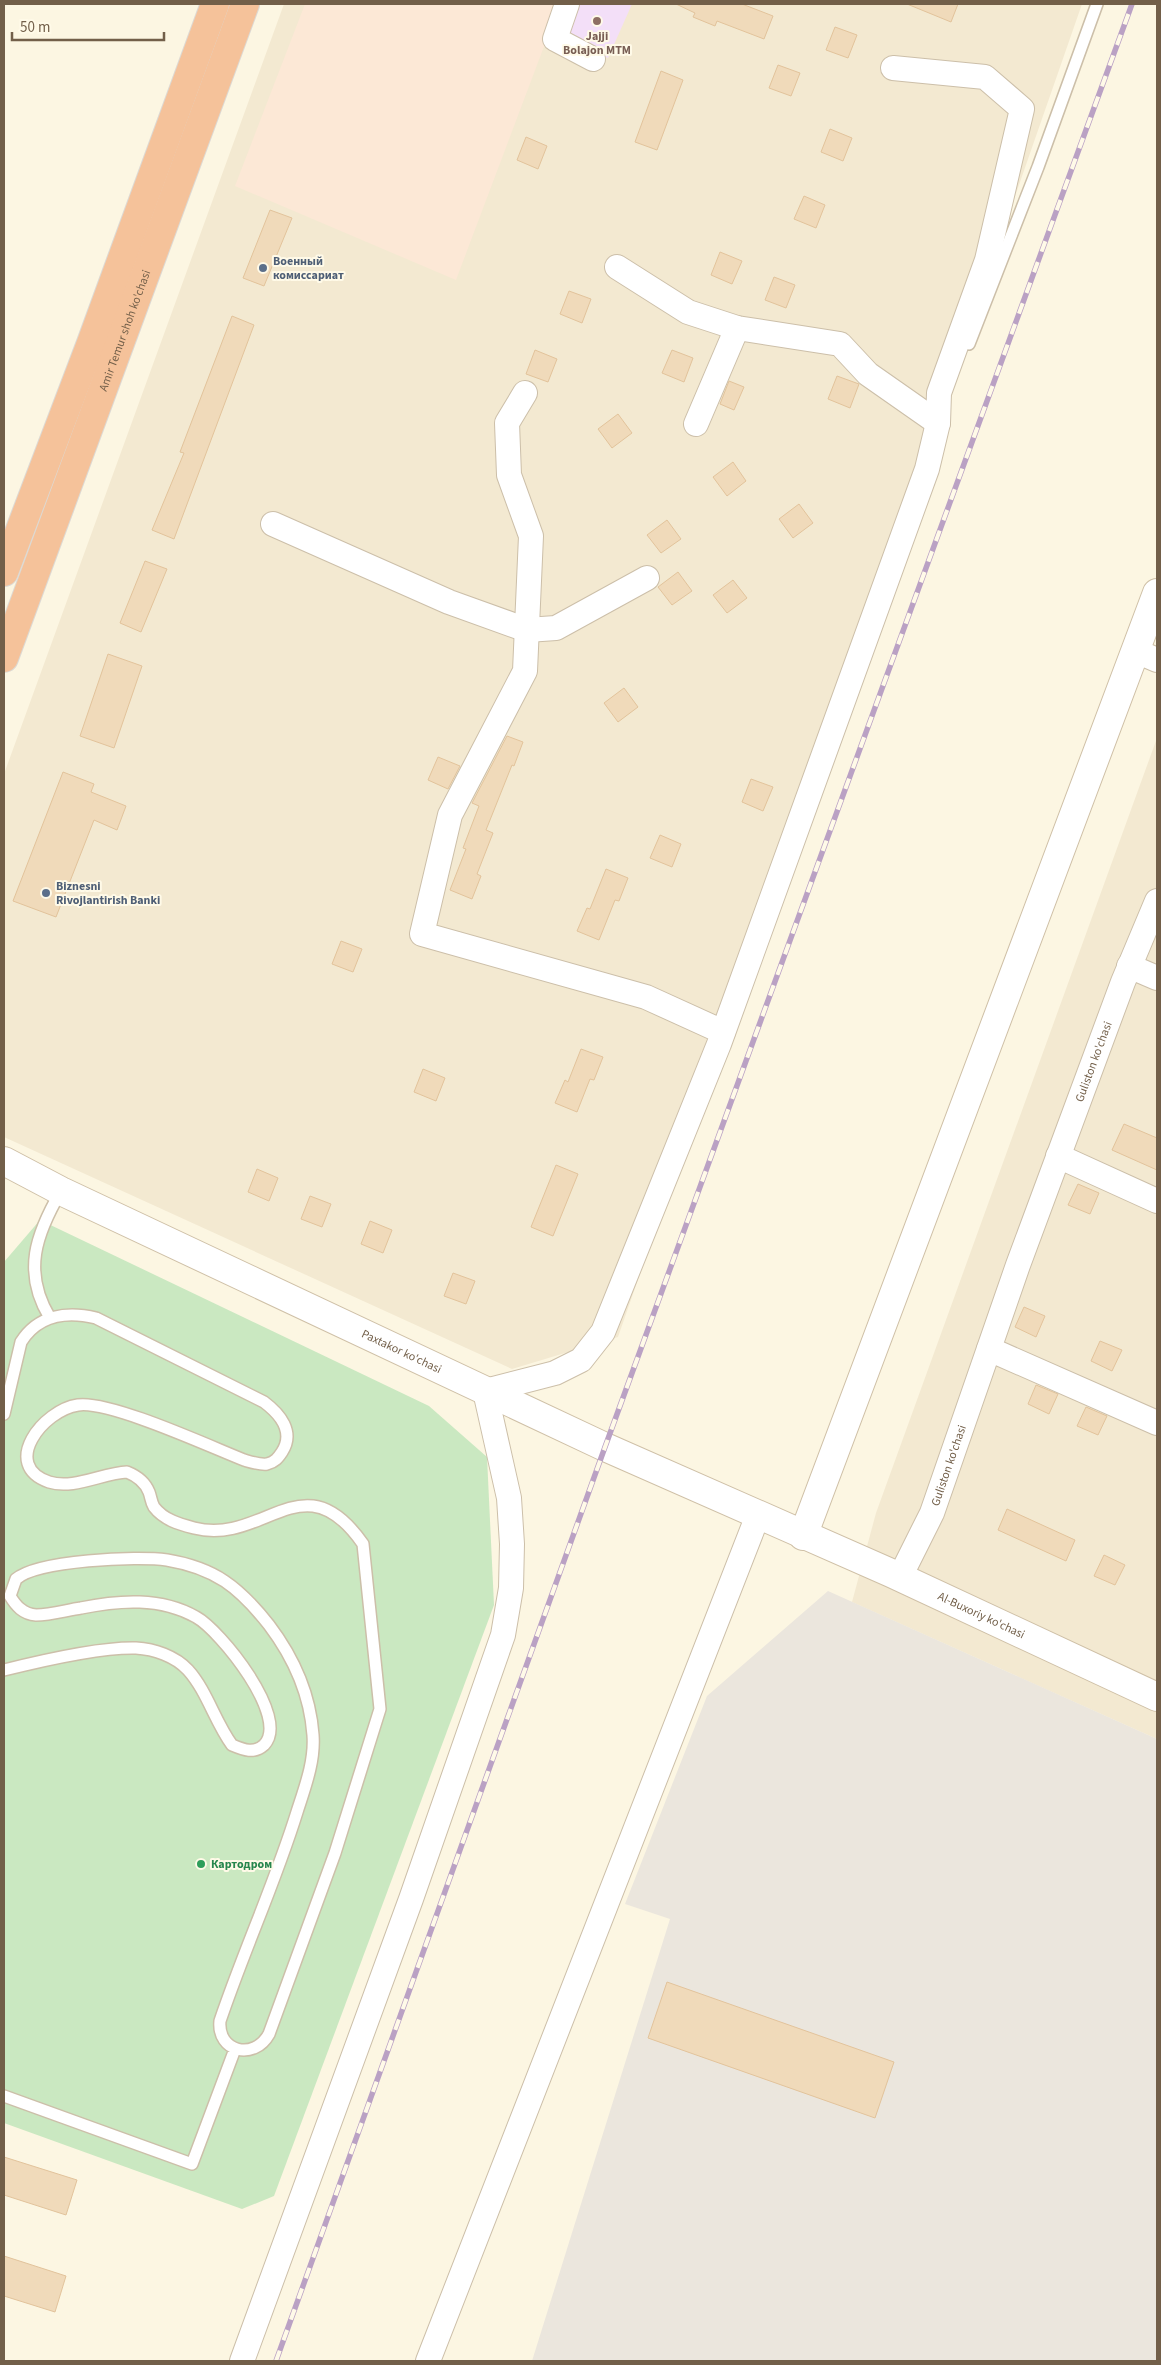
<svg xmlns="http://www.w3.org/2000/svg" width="1161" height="2365" font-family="'Source Sans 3',sans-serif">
	<rect width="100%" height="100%" fill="#fcf6e2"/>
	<path fill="#f3e9d1" d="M 284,4 L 1082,4 L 618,1337 L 512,1369 L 4,1137 L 4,774 Z
		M 1157,738 L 1157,1739 L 852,1602 L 876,1513 Z"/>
	<path fill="#fce8d6" d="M 305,4 L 560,4 L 456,280 L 235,186 Z"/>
	<path fill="#ebe6dd" d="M 828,1591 L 1157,1739 L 1157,2361 L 532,2361 L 670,1919 L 625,1904 L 707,1696 Z"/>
	<path fill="#f3dff8" d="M 576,4 L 632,4 L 608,58 L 563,38 Z"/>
	<path fill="#cae8c1" d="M 40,1220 L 429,1406 L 487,1457 L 494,1605 L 274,2196 L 242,2209 L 4,2123 L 4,1262 Z"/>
	<path fill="#f0daba" stroke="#e2c39b" d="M 676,4 L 742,4 L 773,16 L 764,39 L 717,21 L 715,26 L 693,17 L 695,13 Z
		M 907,4 L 958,4 L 951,22 Z
		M 835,27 L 857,35 L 848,58 L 826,50 Z
		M 778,65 L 800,73 L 791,96 L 769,88 Z
		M 661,71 L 683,80 L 657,150 L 635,142 Z
		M 830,129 L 852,138 L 843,161 L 821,152 Z
		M 526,137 L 547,146 L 538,169 L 517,160 Z
		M 804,196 L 825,205 L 816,228 L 794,219 Z
		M 270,210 L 292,218 L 264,286 L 243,278 Z
		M 720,252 L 742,261 L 732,284 L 711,275 Z
		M 774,277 L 795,285 L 786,308 L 765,300 Z
		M 569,291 L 591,299 L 582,323 L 560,314 Z
		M 232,316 L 254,325 L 174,539 L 152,530 L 184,453 L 180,452 Z
		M 535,350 L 557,359 L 548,382 L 526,374 Z
		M 672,350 L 693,358 L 684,382 L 662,373 Z
		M 837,376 L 859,384 L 850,408 L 828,399 Z
		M 729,381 L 744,387 L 734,410 L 720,404 Z
		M 618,414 L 632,433 L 612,448 L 598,429 Z
		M 733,462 L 746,481 L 727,496 L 713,477 Z
		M 799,504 L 813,523 L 793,538 L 779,519 Z
		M 667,520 L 681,539 L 661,553 L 647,535 Z
		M 145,561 L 167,569 L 141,632 L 120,623 Z
		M 678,572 L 692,591 L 672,605 L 658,587 Z
		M 733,580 L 747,598 L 727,613 L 713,595 Z
		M 108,654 L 142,666 L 114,748 L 80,736 Z
		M 624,688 L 638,707 L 618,722 L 604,703 Z
		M 507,736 L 523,742 L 514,766 L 512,765 L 486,830 L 493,833 L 477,874 L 481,876 L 472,899 L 450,890 L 466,849 L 463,848 L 479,806 L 472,803 Z
		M 438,757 L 460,766 L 448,789 L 428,780 Z
		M 63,772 L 94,784 L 91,792 L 126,806 L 117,830 L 94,820 L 56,917 L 13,901 Z
		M 751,779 L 773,787 L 763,811 L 742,802 Z
		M 660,835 L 681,844 L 672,867 L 650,858 Z
		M 606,869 L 628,878 L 619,901 L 615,900 L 599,940 L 577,931 L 587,908 L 590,909 Z
		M 341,941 L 362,949 L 353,972 L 332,964 Z
		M 581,1049 L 603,1057 L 594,1080 L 590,1079 L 577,1112 L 555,1103 L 565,1080 L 568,1082 Z
		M 423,1069 L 445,1078 L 436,1101 L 414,1092 Z
		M 1124,1124 L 1157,1138 L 1157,1170 L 1112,1150 Z
		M 556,1165 L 578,1174 L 553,1236 L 531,1227 Z
		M 257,1169 L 278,1178 L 269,1201 L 248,1192 Z
		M 1078,1184 L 1099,1193 L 1090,1214 L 1068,1205 Z
		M 310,1196 L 331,1204 L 322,1227 L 301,1219 Z
		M 370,1221 L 392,1230 L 383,1253 L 361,1244 Z
		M 453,1273 L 475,1281 L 466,1304 L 444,1296 Z
		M 1024,1307 L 1045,1316 L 1036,1337 L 1015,1327 Z
		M 1100,1341 L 1122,1350 L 1112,1371 L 1091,1361 Z
		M 1036,1385 L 1058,1394 L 1049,1414 L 1028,1404 Z
		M 1086,1407 L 1107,1416 L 1098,1435 L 1077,1426 Z
		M 1007,1509 L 1075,1540 L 1066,1561 L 998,1530 Z
		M 1104,1555 L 1125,1565 L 1115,1585 L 1094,1576 Z
		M 667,1982 L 894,2062 L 875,2118 L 648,2038 Z
		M 4,2157 L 77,2180 L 66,2215 L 4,2195 Z
		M 4,2256 L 66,2276 L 55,2312 L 4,2296 Z"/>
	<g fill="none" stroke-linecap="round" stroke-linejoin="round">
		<defs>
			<path id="lane" d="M 969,344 L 1038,167 L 1097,4
				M 50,1318 C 22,1272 36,1234 61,1191
				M 4,1414 L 21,1342 C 38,1315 67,1311 96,1318 L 264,1402 C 280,1414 295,1432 282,1452 C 278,1458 275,1462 267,1464 C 260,1465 251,1462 244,1460 C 211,1447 109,1400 78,1405 C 43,1410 0,1465 49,1482 C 73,1490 103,1473 127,1472 C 137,1476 145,1482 149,1492 C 151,1497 151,1502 154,1507 C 164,1520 179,1524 194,1528 C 265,1546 303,1458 363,1544 L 380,1709 L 335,1853 L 269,2034 C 254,2061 217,2052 220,2021 C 244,1950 275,1883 297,1812 C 305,1787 315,1761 313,1735 C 310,1693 294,1658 269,1625 C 239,1587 215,1568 167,1560 C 137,1556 38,1560 16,1579 L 10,1596 C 16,1606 23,1614 36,1615 C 51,1615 67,1610 81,1608 C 119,1600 161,1597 196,1617 C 220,1630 291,1718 264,1745 C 254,1754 244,1750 232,1745 C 215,1722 207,1691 188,1670 C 175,1656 154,1649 136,1648 C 99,1647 40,1661 4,1670
				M 4,2096 L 192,2164 L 235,2049"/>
			<g id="street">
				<path d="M 567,4 L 555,39 L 593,59"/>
				<path d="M 617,267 L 688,312 L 737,328 L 840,344 L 868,374 L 938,423"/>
				<path d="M 525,393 L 507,423 L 509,475 L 531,536 L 525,671 L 450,815 L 422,934 L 646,997 L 723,1032"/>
				<path d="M 696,424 L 737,328"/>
				<path d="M 273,524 L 449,602 L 527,630 L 556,628 L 647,578"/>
				<path d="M 1136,651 L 1157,660"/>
				<path d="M 1129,966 L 1157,978"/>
				<path d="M 1058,1156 L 1157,1201"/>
				<path d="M 989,1349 L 1157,1423"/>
				<path id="s1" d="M 900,1577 L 932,1513 L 1018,1265 L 1123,982 L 1157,901"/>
				<path d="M 242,2361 L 411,1899 L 503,1635 L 511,1588 L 512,1544 L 509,1498 L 485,1391 L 555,1373 L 581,1360 L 603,1332 L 719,1044 L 927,469 L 938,423 L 939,393 L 987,260 L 1022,109 L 985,77 L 893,68"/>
				<path d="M 428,2361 L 758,1515"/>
			</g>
			<g id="secondary">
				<path id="s2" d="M 4,1161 L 61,1191 L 605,1447 L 891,1573 L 1157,1697"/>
				<path d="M 803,1536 L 1157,593"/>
			</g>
			<g id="highway">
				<path d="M 4,572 L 91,343 L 215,4"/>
				<path id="s3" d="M 4,658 L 245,4"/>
			</g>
		</defs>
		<use href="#lane" stroke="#ccbfa9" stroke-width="14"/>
		<use href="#street" stroke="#ccbfa9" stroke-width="26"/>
		<use href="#secondary" stroke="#cfc0a7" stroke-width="30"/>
		<use href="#highway" stroke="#ddd9d3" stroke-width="30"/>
		<use href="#lane" stroke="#fff" stroke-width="11"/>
		<use href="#street" stroke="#fff" stroke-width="24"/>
		<use href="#secondary" stroke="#fff" stroke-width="28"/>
		<use href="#highway" stroke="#f5c29a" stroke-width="28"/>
		<defs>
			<path id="rail" d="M 276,2361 L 605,1447 L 1132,4"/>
		</defs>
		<use href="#rail" stroke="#baa1c4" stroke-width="5.5"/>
		<use href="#rail" stroke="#fffae8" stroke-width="4" stroke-dasharray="11" stroke-linecap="butt"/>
	</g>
	<circle fill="#8d6e63" stroke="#fffae8" stroke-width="2" cx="597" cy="21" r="5"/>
	<g fill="#5c6f8a" stroke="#fffae8" stroke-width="2">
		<circle cx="263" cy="268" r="5"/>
		<circle cx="46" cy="893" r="5"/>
	</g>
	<circle fill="#2e9e5b" stroke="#fffae8" stroke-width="2" cx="201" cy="1864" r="5"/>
	<g text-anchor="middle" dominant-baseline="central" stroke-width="4" stroke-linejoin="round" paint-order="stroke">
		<g font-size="12" font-weight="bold" fill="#785e54" stroke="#fffae8">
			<text x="597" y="36">Jajji<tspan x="597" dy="14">Bolajon MTM</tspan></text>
		</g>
		<g font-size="12" font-weight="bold" fill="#4e5e75" stroke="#fffae8" text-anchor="start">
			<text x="273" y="261">Военный<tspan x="273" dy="14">комиссариат</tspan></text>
			<text x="56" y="886">Biznesni<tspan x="56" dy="14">Rivojlantirish Banki</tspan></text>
		</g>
		<g font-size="12" fill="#725f49" stroke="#fffae8">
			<text stroke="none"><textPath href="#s3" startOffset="349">Amir Temur shoh ko'chasi</textPath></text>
			<text stroke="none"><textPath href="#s1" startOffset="551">Guliston ko'chasi</textPath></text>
			<text stroke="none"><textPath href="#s2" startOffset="441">Paxtakor ko'chasi</textPath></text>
			<text stroke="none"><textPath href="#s1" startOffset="122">Guliston ko'chasi</textPath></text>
			<text stroke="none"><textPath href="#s2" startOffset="1078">Al-Buxoriy ko'chasi</textPath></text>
		</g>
		<g font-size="12" font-weight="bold" fill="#27864d" stroke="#fffae8" text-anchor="start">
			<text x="211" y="1864">Картодром</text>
		</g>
	</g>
	<rect width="1161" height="2365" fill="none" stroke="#725f49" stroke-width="10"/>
	<path d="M12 32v8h152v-8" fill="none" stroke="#725f49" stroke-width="2.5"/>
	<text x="20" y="32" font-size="15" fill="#725f49" stroke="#fffae8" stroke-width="4" paint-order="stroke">50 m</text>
</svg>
